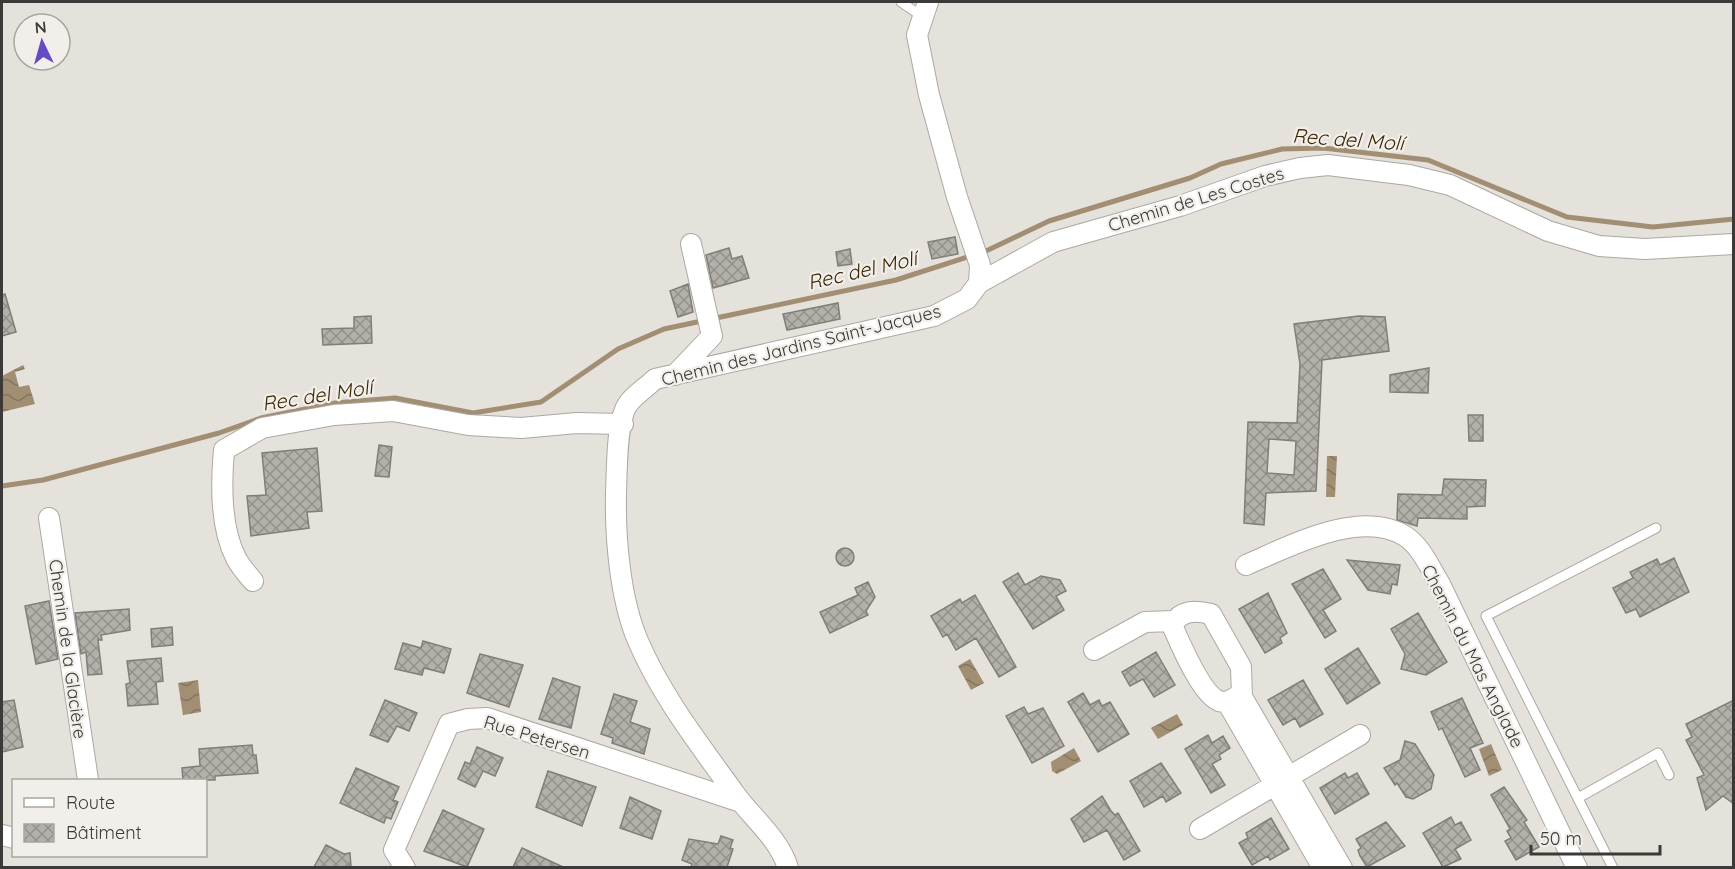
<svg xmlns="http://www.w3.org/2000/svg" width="1735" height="869" font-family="Quicksand,sans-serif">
	<defs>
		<pattern id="water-waves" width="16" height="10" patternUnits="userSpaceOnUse" patternTransform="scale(1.5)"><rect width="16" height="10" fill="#a18e73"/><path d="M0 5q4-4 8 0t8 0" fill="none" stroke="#84755f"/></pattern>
		<pattern id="building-cross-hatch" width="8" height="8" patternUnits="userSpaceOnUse" patternTransform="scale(1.5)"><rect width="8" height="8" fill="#b3b0aa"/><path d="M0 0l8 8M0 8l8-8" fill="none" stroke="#93908b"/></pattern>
	</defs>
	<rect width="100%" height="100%" fill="#e5e1db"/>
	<path fill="url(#water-waves)" d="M 23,365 L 25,369 L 15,372 L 19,387 L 29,385 L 35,404 L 2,412 L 2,376 Z
		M 1327,456 L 1337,456 L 1335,497 L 1326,497 Z
		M 970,659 L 984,683 L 971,690 L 958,666 Z
		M 198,680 L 201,712 L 183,715 L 178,683 Z
		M 1177,714 L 1183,725 L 1158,739 L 1151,728 Z
		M 1491,744 L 1502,770 L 1489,776 L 1479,749 Z
		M 1074,748 L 1081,761 L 1057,774 L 1052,771 L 1051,762 Z"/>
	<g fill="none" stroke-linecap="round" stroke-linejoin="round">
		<path stroke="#a18e73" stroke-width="5" d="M 2,486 L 43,480 L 219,433 L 261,418 L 335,403 L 395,398 L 473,413 L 541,402 L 618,349 L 664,329 L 896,280 L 986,251 L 1049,221 L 1190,178 L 1221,164 L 1282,149 L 1323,148 L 1428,160 L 1567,217 L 1653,227 L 1734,219"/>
	</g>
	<path fill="url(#building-cross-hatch)" stroke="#817e79" stroke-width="1.5" fill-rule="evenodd" d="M 955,237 L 958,254 L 932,259 L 928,242 Z
		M 729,248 L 732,259 L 742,256 L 749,278 L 713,288 L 706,255 Z
		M 850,249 L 852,264 L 838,266 L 836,252 Z
		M 688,284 L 693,312 L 678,317 L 670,291 Z
		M 5,294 L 16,332 L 2,336 L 2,295 Z
		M 838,303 L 840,319 L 787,330 L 783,314 Z
		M 371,316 L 372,343 L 323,345 L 322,329 L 354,328 L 354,317 Z
		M 1359,316 L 1385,317 L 1389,351 L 1322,360 L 1316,491 L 1266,493 L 1264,525 L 1244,523 L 1248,422 L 1297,423 L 1300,364 L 1294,324 ZM 1269,439 L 1296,441 L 1294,475 L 1267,473 Z
		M 1429,368 L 1428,393 L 1390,392 L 1390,375 Z
		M 1468,415 L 1483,415 L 1483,441 L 1469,441 Z
		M 379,445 L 392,447 L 389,477 L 375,476 Z
		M 317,448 L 322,511 L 307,512 L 309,528 L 251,536 L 247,496 L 266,495 L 262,453 Z
		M 1444,479 L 1486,480 L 1485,506 L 1467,507 L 1467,519 L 1418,518 L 1417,526 L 1397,520 L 1398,494 L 1442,495 Z
		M836 557a9 9 0 1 1 18 0a9 9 0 1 1-18 0Z
		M 1674,558 L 1689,592 L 1640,617 L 1636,609 L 1626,613 L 1613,588 L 1633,578 L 1630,572 L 1657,559 L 1660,565 Z
		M 1347,560 L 1400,565 L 1397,585 L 1392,584 L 1390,594 L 1368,590 Z
		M 1323,569 L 1341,599 L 1323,610 L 1336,631 L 1325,638 L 1292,584 Z
		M 1018,573 L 1025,585 L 1041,576 L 1060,580 L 1066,591 L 1056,596 L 1064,610 L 1033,629 L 1003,582 Z
		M 868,582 L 875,597 L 866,611 L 868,615 L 830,633 L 820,612 L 858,595 L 855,588 Z
		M 1268,593 L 1287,633 L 1280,638 L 1282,643 L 1265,653 L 1239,609 Z
		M 975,595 L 1016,667 L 999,677 L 976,638 L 956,650 L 947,634 L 943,637 L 931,616 L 960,599 L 962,603 Z
		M 49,601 L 58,659 L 36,664 L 25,606 Z
		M 129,609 L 130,630 L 101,635 L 102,640 L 98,640 L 102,674 L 88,675 L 86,652 L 81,654 L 75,613 Z
		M 1418,613 L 1447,662 L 1426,675 L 1401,669 L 1405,654 L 1391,629 Z
		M 172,627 L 173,645 L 152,647 L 151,629 Z
		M 423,641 L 451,649 L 444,673 L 424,668 L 422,675 L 395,669 L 403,643 L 421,648 Z
		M 1358,648 L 1380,683 L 1347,704 L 1325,669 Z
		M 1156,652 L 1175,685 L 1154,697 L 1143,679 L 1130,686 L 1122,672 Z
		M 480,654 L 523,665 L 509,707 L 467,693 Z
		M 161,658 L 163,681 L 156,682 L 158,704 L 128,706 L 126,684 L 130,683 L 127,661 Z
		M 553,678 L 580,687 L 571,728 L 539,719 Z
		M 1303,680 L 1323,714 L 1300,727 L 1295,718 L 1283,725 L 1268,700 Z
		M 1083,693 L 1090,705 L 1099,700 L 1102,706 L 1110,702 L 1129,734 L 1098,752 L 1068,702 Z
		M 614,694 L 637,701 L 630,722 L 650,729 L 644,754 L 612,743 L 613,738 L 601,734 Z
		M 1462,698 L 1483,743 L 1470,748 L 1480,770 L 1465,777 L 1442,728 L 1439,730 L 1431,712 Z
		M 14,700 L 23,747 L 2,752 L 2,702 Z
		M 385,700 L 417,713 L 409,731 L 397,726 L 388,742 L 370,735 Z
		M 1734,700 L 1734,804 L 1723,796 L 1706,810 L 1697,778 L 1704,775 L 1686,740 L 1692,737 L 1686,724 Z
		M 1024,707 L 1028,714 L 1043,708 L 1064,746 L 1032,763 L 1006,716 Z
		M 1208,735 L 1212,743 L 1223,736 L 1230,748 L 1219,755 L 1221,759 L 1212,764 L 1225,785 L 1211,793 L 1185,749 Z
		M 1405,741 L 1415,744 L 1434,775 L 1431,789 L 1413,799 L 1406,797 L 1397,783 L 1395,785 L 1384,768 L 1400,760 Z
		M 252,745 L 253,755 L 256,755 L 258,773 L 215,776 L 215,780 L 183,780 L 182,768 L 200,766 L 199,749 Z
		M 477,747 L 503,758 L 495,776 L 483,771 L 475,787 L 458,779 L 465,762 L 470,764 Z
		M 1161,763 L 1181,793 L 1166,802 L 1163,796 L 1144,807 L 1130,781 Z
		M 356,768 L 399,787 L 393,800 L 398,802 L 391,819 L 386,817 L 384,823 L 340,803 Z
		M 548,771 L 596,787 L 582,826 L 536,807 Z
		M 1345,773 L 1348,778 L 1357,773 L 1369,794 L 1335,814 L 1320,788 Z
		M 1504,787 L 1527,820 L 1524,822 L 1539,847 L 1516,860 L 1505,841 L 1511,838 L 1507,831 L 1510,829 L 1491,795 Z
		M 1102,796 L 1111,811 L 1115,815 L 1118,813 L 1140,851 L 1124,860 L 1107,830 L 1084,842 L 1071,819 Z
		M 630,797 L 661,811 L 652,839 L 620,828 Z
		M 443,810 L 484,829 L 467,867 L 424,851 Z
		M 1451,817 L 1455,825 L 1461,822 L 1471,840 L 1455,849 L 1461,859 L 1443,867 L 1423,833 Z
		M 1271,818 L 1289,849 L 1270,860 L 1268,856 L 1252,865 L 1239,843 L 1248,838 L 1246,833 Z
		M 1386,822 L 1405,846 L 1367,867 L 1360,856 L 1358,850 L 1361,848 L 1356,839 Z
		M 721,836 L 733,840 L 730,848 L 733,849 L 727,867 L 691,867 L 692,864 L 682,860 L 689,839 L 718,844 Z
		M 326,845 L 344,854 L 350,853 L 351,867 L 314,867 Z
		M 522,848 L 563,867 L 513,867 Z"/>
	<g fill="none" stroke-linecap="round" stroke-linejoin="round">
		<defs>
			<path id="service" d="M 901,2 L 923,17
				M 1578,798 L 1658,753 L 1669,775
				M 1613,868 L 1486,616 L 1656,528"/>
			<path id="minor" d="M 979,283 L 1053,242 L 1180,206 L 1265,176 L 1300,168 L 1328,165 L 1409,175 L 1450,185 L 1548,231 L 1599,246 L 1645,249 L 1734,244
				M 675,375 L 712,336 L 691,244
				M 49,518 L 88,780
				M 1246,565 C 1288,547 1360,508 1405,536 C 1421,546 1430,568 1440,584 L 1577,868
				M 253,581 C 247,574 240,566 236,558 C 220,527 221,484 224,450 L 262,428 L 334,415 L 393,411 L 468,425 L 521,428 L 577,423 L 623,424
				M 1094,650 L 1145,622 L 1174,621
				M 1241,694 C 1234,698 1228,704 1219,701 C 1201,694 1180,643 1172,625 C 1181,610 1195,610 1211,614 L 1241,667 L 1242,697 L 1342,868
				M 1227,702 L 1323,868
				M 1200,829 L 1360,735
				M 2,835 L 14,838
				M 405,868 L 394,850 L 449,724 L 468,719 L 487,718 L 741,802
				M 788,868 C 779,838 752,818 735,794 C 700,745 662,697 638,641 C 620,599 615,538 616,493 C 617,472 616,421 628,404 C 634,395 647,387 655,379 L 934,316 L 967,299 L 979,283 L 980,265 L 957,197 L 929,95 L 917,35 L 928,2"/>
		</defs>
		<use href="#service" stroke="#aca8a3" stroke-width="11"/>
		<use href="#minor" stroke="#aca8a3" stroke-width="22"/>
		<use href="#service" stroke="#fff" stroke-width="9"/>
		<use href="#minor" stroke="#fff" stroke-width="20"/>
	</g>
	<g text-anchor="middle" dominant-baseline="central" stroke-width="4.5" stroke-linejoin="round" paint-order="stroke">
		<g font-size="18" fill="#3c3a38" stroke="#f2eee9">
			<text transform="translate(1196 199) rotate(-17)">Chemin de Les Costes</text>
			<text transform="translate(801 345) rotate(-14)">Chemin des Jardins Saint-Jacques</text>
			<text transform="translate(68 649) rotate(82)">Chemin de la Glacière</text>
			<text transform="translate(1473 656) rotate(63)">Chemin du Mas Anglade</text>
			<text transform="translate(537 737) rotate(17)">Rue Petersen</text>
		</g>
		<g font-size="20" font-style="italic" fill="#392500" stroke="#f2eee9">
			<text transform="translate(1348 139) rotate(4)">Rec del Molí</text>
			<text transform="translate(862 270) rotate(-13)">Rec del Molí</text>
			<text transform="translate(317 395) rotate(-9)">Rec del Molí</text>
		</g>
	</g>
	<rect width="1735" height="869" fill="none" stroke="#3c3a38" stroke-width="6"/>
	<rect x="12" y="779" width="195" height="78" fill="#f2eee9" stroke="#a9a6a2" stroke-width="1.5"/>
	<rect x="24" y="798" width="30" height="9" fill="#ffffff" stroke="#a9a6a2" stroke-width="1.5"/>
	<text x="66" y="809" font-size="18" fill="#3c3a38">Route</text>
	<rect x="24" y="824" width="30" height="18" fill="url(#building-cross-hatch)" stroke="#a9a6a2" stroke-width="1.5"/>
	<text x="66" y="839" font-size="18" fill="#3c3a38">Bâtiment</text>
	<g transform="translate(42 42) rotate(355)"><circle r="28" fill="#f2eee9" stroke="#a9a6a2" stroke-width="1.5"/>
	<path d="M0-4.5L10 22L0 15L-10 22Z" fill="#644ac3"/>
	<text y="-9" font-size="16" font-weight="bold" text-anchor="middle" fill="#3c3a38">N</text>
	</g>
	<path d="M1531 845v9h129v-9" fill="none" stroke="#3c3a38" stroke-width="3"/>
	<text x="1540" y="845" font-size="18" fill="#3c3a38" stroke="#f2eee9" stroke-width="4.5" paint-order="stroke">50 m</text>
</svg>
